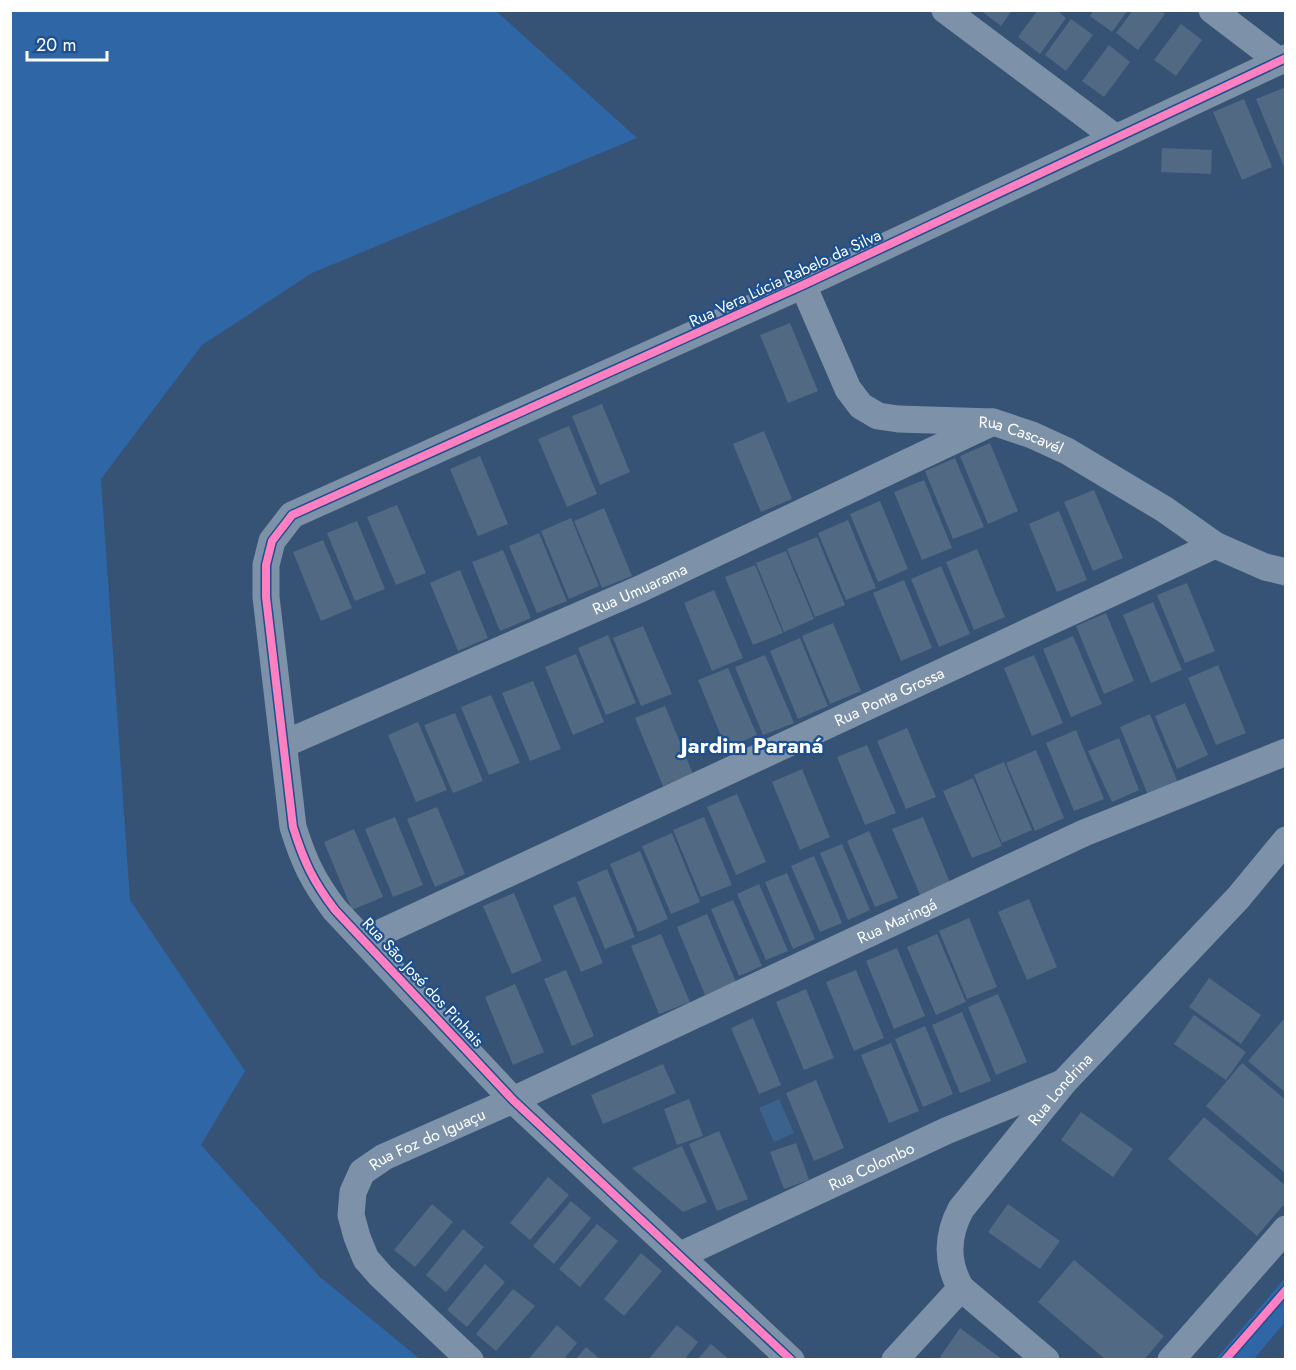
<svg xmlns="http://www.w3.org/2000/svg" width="1296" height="1370" font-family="Jost,sans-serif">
	<rect width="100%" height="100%" fill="#365274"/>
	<path fill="#2f66a5" d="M 10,11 L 496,11 L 637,138 L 312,273 L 202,345 L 101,479 L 130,900 L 245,1071 L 201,1145 L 320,1277 L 420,1359 L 11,1359 Z
		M 1285,1278 L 1285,1322 L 1254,1359 L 1216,1359 Z"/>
	<path fill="#3b618d" d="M 779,1099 L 794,1133 L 774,1142 L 759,1108 Z"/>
	<path fill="#526984" d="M 980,10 L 1012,10 L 1001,26 Z
		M 1038,10 L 1056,10 L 1066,18 L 1040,54 L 1018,37 Z
		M 1094,10 L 1128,10 L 1112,32 L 1090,16 Z
		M 1133,10 L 1160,10 L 1165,14 L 1138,50 L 1116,33 Z
		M 1071,19 L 1093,35 L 1066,71 L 1045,55 Z
		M 1181,24 L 1202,40 L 1176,76 L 1154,60 Z
		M 1109,45 L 1130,62 L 1104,97 L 1082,81 Z
		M 1286,87 L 1286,169 L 1285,169 L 1256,99 Z
		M 1244,99 L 1272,167 L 1242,180 L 1213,112 Z
		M 1162,148 L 1212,150 L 1211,174 L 1161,172 Z
		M 790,323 L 818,391 L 788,403 L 760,335 Z
		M 602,404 L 630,472 L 600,485 L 572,416 Z
		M 569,426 L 597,494 L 567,507 L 538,439 Z
		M 764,431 L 792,499 L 761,512 L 733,444 Z
		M 990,443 L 1018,511 L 988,524 L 960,456 Z
		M 480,456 L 508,524 L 478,536 L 450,469 Z
		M 955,458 L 984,527 L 953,539 L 925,471 Z
		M 924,480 L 952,548 L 922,560 L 894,492 Z
		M 1094,490 L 1123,558 L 1093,571 L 1064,502 Z
		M 880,501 L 908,569 L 878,582 L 850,514 Z
		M 397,505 L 426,573 L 396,585 L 367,517 Z
		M 604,508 L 632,576 L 602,588 L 574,521 Z
		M 1059,511 L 1087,580 L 1057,592 L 1029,524 Z
		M 571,518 L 599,586 L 569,599 L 541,531 Z
		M 848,520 L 876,588 L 846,600 L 818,533 Z
		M 357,521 L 385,589 L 355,601 L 327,533 Z
		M 539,533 L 567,601 L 537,613 L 509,546 Z
		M 817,537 L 845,605 L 815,617 L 787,549 Z
		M 323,540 L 352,608 L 321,621 L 293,552 Z
		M 977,549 L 1005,617 L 974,630 L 946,562 Z
		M 503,550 L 531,618 L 500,631 L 472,562 Z
		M 786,551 L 814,619 L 784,632 L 756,563 Z
		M 755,565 L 783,633 L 753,645 L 725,577 Z
		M 941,566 L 970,634 L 939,647 L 911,579 Z
		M 460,570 L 488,638 L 458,651 L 430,583 Z
		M 904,580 L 932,648 L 901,661 L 873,593 Z
		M 1187,583 L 1215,651 L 1185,663 L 1157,595 Z
		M 714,590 L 743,658 L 712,671 L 684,603 Z
		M 1153,602 L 1182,670 L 1151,683 L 1123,615 Z
		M 1106,613 L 1134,681 L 1104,694 L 1076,626 Z
		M 833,623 L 861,691 L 830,704 L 802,636 Z
		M 643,626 L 672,694 L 641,706 L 613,638 Z
		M 608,635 L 636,703 L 606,715 L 578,648 Z
		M 1073,636 L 1102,704 L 1071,717 L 1043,649 Z
		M 800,638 L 828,706 L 798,719 L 770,651 Z
		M 576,654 L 604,722 L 573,735 L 545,667 Z
		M 765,655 L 794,723 L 763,735 L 735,667 Z
		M 1034,655 L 1063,723 L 1032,736 L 1004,668 Z
		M 1218,665 L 1246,733 L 1216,745 L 1188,678 Z
		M 728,668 L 757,735 L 726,748 L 698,680 Z
		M 533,681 L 561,749 L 530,761 L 502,693 Z
		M 491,695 L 520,763 L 489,775 L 461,707 Z
		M 1185,703 L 1208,755 L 1177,769 L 1155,716 Z
		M 665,706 L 693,774 L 663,786 L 635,718 Z
		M 455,713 L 483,781 L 453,793 L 424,725 Z
		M 1150,714 L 1178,783 L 1148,795 L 1120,727 Z
		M 418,722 L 447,790 L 416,802 L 388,735 Z
		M 907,728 L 936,797 L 906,809 L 877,741 Z
		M 1076,730 L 1104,799 L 1074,811 L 1046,743 Z
		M 1119,738 L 1139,790 L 1112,802 L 1088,751 Z
		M 867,745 L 896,813 L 865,825 L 837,757 Z
		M 1036,750 L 1064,818 L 1035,831 L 1006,763 Z
		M 1004,762 L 1032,830 L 1002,843 L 974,775 Z
		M 802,769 L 830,837 L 800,850 L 772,782 Z
		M 973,778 L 1002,846 L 972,858 L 943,791 Z
		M 737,794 L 766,862 L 736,875 L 707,807 Z
		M 437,807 L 465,874 L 435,887 L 407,819 Z
		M 395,817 L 423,885 L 393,897 L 365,829 Z
		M 704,817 L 732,885 L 701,897 L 673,830 Z
		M 923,817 L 951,885 L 921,897 L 892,829 Z
		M 354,829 L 383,897 L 352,910 L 324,842 Z
		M 869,831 L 898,898 L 875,907 L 847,841 Z
		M 672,833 L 700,902 L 671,914 L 642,846 Z
		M 842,844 L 870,910 L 848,920 L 820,853 Z
		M 640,851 L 668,919 L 638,932 L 610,864 Z
		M 814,856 L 842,923 L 820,932 L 791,866 Z
		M 607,869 L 635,937 L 605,949 L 577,882 Z
		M 787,873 L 815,939 L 793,949 L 765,882 Z
		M 759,884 L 788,951 L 766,960 L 737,894 Z
		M 514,893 L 542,961 L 512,974 L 483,906 Z
		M 575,896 L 603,963 L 581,972 L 553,906 Z
		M 1029,899 L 1057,967 L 1027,980 L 998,912 Z
		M 733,900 L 762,966 L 739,976 L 711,909 Z
		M 707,914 L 736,982 L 705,995 L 677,927 Z
		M 969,918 L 997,987 L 967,999 L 939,931 Z
		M 661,934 L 690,1002 L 659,1014 L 631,946 Z
		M 937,934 L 966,1002 L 936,1015 L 907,947 Z
		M 897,948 L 925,1016 L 894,1029 L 866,961 Z
		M 566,970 L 594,1036 L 572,1046 L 544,979 Z
		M 856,970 L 884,1038 L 854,1051 L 826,982 Z
		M 1209,978 L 1261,1015 L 1241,1044 L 1189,1007 Z
		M 515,984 L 544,1052 L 513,1065 L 485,997 Z
		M 806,989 L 834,1058 L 804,1070 L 776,1002 Z
		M 998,994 L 1027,1062 L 996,1075 L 968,1007 Z
		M 962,1012 L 991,1081 L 960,1093 L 932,1025 Z
		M 1194,1015 L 1246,1052 L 1226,1080 L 1174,1044 Z
		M 753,1018 L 781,1085 L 759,1094 L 731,1028 Z
		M 1284,1019 L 1286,1020 L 1286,1093 L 1248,1061 Z
		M 925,1026 L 953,1094 L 923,1107 L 895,1039 Z
		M 891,1043 L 919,1111 L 889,1123 L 861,1055 Z
		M 1242,1063 L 1286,1100 L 1286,1174 L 1206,1106 Z
		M 663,1064 L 676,1093 L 603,1124 L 591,1095 Z
		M 816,1080 L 844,1148 L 814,1161 L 786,1093 Z
		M 689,1099 L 703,1136 L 677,1145 L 664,1109 Z
		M 1081,1112 L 1133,1149 L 1113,1177 L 1061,1140 Z
		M 1204,1117 L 1286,1186 L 1286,1202 L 1257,1236 L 1168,1159 Z
		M 719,1131 L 748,1199 L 717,1211 L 689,1144 Z
		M 796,1143 L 809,1180 L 784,1189 L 770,1152 Z
		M 682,1146 L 707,1202 L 683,1212 L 632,1168 Z
		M 548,1177 L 569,1195 L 530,1240 L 510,1223 Z
		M 571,1201 L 591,1218 L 554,1264 L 533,1246 Z
		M 432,1204 L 453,1222 L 415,1267 L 394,1250 Z
		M 1008,1204 L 1060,1241 L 1040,1269 L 988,1232 Z
		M 597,1224 L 618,1241 L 580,1287 L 559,1269 Z
		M 463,1229 L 484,1247 L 446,1292 L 426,1275 Z
		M 641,1253 L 662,1271 L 624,1316 L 604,1299 Z
		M 1074,1260 L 1164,1336 L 1144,1360 L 1106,1360 L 1038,1302 Z
		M 485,1264 L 505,1282 L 467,1327 L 447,1310 Z
		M 513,1289 L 535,1306 L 496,1351 L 476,1334 Z
		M 557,1325 L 577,1343 L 563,1360 L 528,1360 Z
		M 677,1325 L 698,1342 L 684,1360 L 648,1360 Z
		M 960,1328 L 1003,1360 L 944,1360 L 940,1357 Z
		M 711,1344 L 730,1360 L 697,1360 Z
		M 586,1347 L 601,1360 L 575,1360 Z"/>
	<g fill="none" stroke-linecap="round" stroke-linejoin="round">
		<g stroke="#7d92a8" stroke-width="27">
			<path d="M 945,10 L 1116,138"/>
			<path d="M 1212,10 L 1279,61"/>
			<path id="s1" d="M 803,285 L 848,389 L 861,406 L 878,416 L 898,419 L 993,422 L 1032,435 L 1067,451 L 1164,509 L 1215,545 L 1265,567 L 1286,572"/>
			<path id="s2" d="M 284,744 L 640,589 L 993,422"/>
			<path id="s3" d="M 365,940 L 1215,545"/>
			<path id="s4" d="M 681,1255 L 946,1131 L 1060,1084"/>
			<path d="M 961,1288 L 1046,1360"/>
			<path id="s5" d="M 470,1360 L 381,1276 L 366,1259 L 357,1237 L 351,1215 L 353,1192 L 362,1172 L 384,1157 L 513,1100 L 1084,833 L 1286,752"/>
			<path d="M 791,1360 L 513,1100 L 335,910 C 313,881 304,862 293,827 L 266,597 L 266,565 L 272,541 L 292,515 L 803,285 L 1286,58"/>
			<path id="s6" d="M 895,1360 L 961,1288 C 946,1263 947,1235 961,1209 L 1064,1082 L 1238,898 L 1286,840"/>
			<path d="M 1171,1360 L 1286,1229"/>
		</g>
		<defs>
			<path id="cycleway" d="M 791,1360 L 513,1100 L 335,910 C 313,881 304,862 293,827 L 266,597 L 266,565 L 272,541 L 292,515 L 803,285 L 1286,58
				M 1225,1360 L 1286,1290"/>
		</defs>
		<use href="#cycleway" stroke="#1b4f8f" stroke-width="11"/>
		<use href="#cycleway" stroke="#ff80c0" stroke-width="8"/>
	</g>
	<g text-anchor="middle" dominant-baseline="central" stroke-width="4.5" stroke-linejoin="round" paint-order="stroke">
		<g font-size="16" fill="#fff" stroke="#1b4f8f">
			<text transform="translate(785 278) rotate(-25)">Rua Vera Lúcia Rabelo da Silva</text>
			<text stroke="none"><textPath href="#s1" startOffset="300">Rua Cascavél</textPath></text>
			<text stroke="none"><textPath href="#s2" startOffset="388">Rua Umuarama</textPath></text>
			<text stroke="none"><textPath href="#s3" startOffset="578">Rua Ponta Grossa</textPath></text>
			<text stroke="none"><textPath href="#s5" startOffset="828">Rua Maringá</textPath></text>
			<text transform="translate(423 982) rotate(47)">Rua São José dos Pinhais</text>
			<text stroke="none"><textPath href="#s6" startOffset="336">Rua Londrina</textPath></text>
			<text stroke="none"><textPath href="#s5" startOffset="310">Rua Foz do Iguaçu</textPath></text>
			<text stroke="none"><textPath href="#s4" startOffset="210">Rua Colombo</textPath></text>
		</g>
		<g font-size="22" font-weight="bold" fill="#fff" stroke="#1b4f8f">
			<text x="752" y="745">Jardim Paraná</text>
		</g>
	</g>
	<rect width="1296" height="1370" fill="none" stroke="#ffffff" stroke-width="24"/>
	<path d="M27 51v9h80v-9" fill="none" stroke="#ffffff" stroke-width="3"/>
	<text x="36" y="51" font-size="18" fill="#ffffff" stroke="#1b4f8f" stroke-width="4.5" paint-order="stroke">20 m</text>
</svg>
